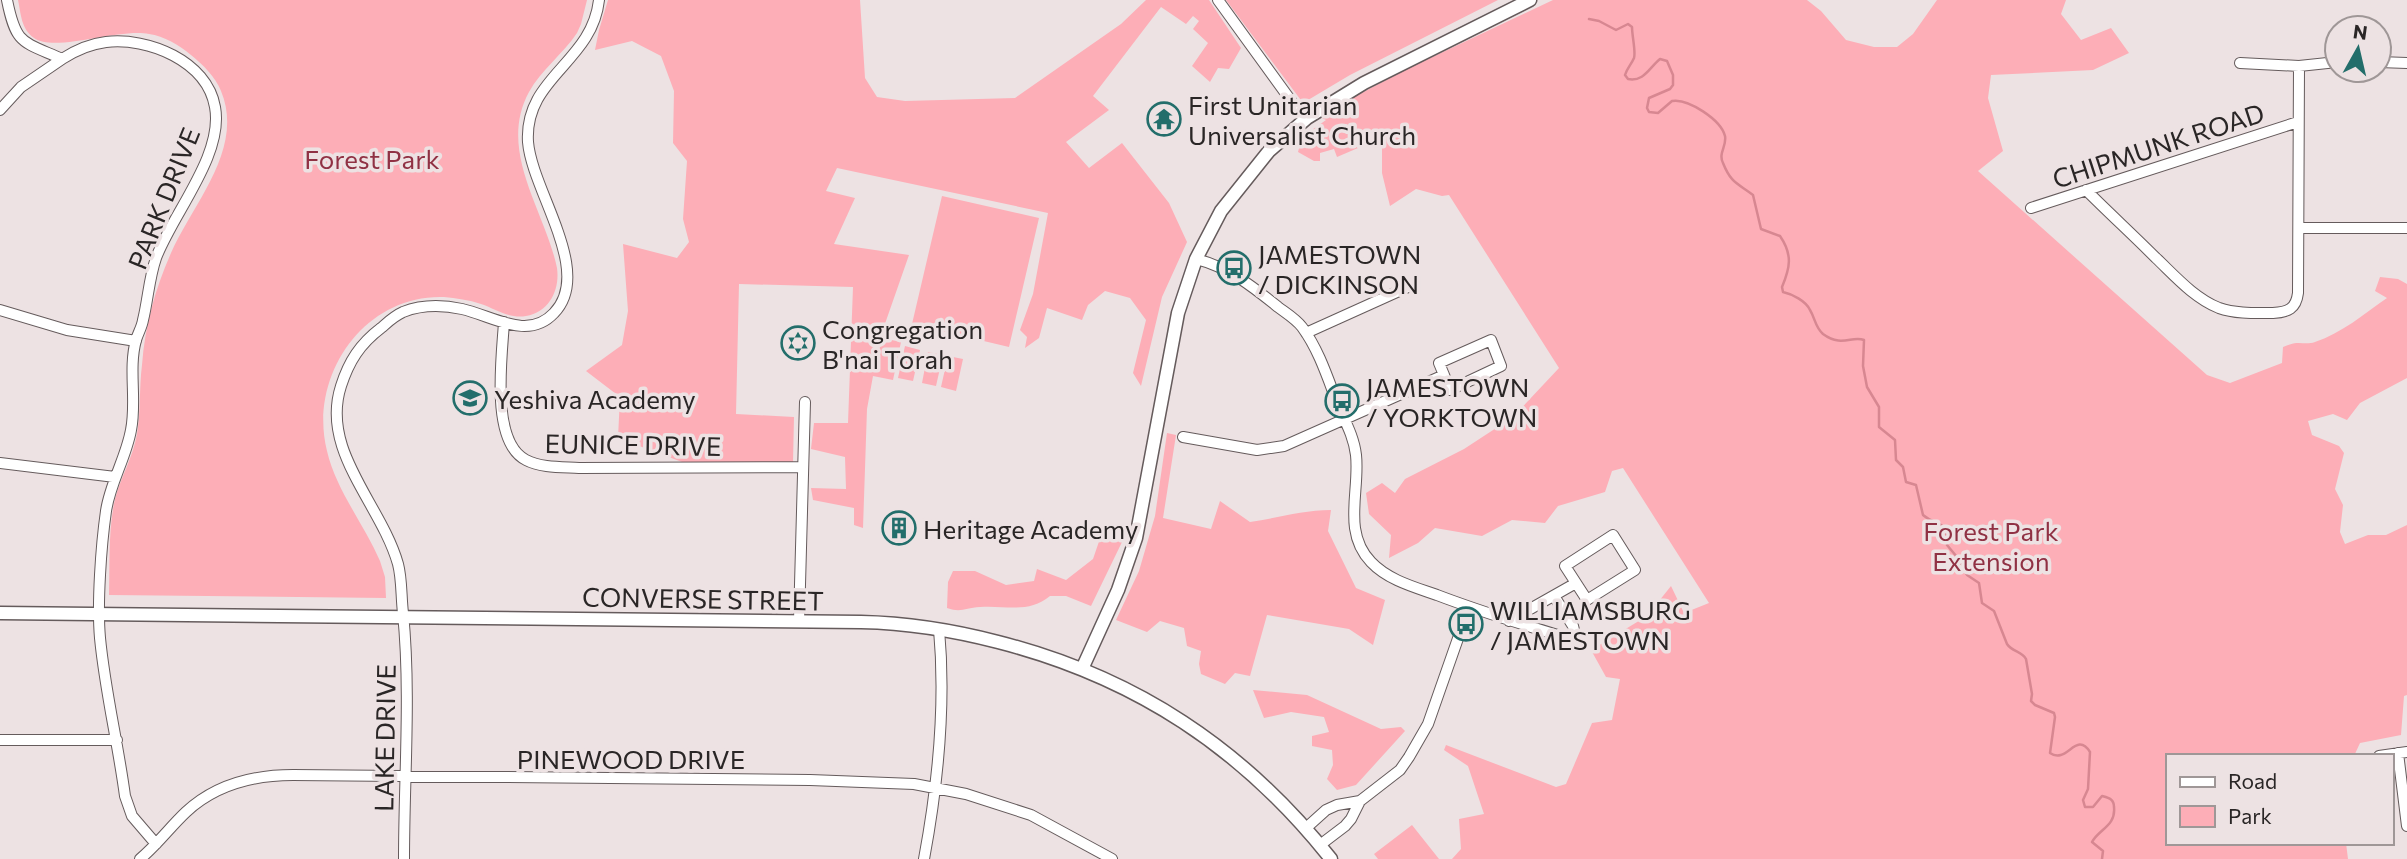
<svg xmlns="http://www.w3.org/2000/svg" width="2407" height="859" font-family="Commissioner,sans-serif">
	<rect width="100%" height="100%" fill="#ede2e3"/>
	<path fill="#fdaeb7" d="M 18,0 L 587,0 L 581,24 L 577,33 C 563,54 541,70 529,92 C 497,151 545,210 557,268 C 560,289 550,312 526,316 C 509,319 496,309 481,304 C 469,300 456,298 444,297 C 364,294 308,376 327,451 C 336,490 364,524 380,561 L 385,577 L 386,598 L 109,595 C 110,563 108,530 115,499 C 121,477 133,457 137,434 C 141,411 139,388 142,365 C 145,326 155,289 171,253 C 193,203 245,149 221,91 C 215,76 203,65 191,55 C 179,45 164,36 149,34 C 118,28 55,53 34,38 C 21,29 21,14 18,0 Z
		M 608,0 L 860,0 L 865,78 L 877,97 L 905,101 L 1015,98 L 1121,24 L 1146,0 L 1209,0 L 1241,48 L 1229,69 L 1218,68 L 1210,82 L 1192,66 L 1208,43 L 1193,29 L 1199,21 L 1193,16 L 1186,24 L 1161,7 L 1093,96 L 1109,110 L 1066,142 L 1089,168 L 1122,143 L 1169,203 L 1187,242 L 1162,297 L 1141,386 L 1133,373 L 1146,320 L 1130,298 L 1105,291 L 1088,305 L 1082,320 L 1047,308 L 1039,338 L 1025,348 L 1027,337 L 1020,330 L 1033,294 L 1048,213 L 837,168 L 826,191 L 855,198 L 834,244 L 909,255 L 880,338 L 875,367 L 882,338 L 901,342 L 893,380 L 873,376 L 867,409 L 863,528 L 854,525 L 854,508 L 813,500 L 811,488 L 846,489 L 845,457 L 811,449 L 814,423 L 848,423 L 853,287 L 739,284 L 736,414 L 794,417 L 793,462 L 682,462 L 618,438 L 620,397 L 586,371 L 622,345 L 628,311 L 623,244 L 677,258 L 689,242 L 683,219 L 687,161 L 673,143 L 674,91 L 661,56 L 632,41 L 595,50 L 599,30 Z
		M 1226,0 L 1498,0 L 1350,75 L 1303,103 Z
		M 1553,0 L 1807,0 L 1821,11 L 1846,40 L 1874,47 L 1897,47 L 1913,34 L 1937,0 L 2066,0 L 2061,14 L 2081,40 L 2111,28 L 2129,53 L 2093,70 L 1991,75 L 1988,98 L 2003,151 L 1978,171 L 2207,375 L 2230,383 L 2282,363 L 2283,347 C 2300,339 2303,346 2315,342 C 2342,333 2364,314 2387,298 L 2375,291 L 2380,277 L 2398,279 L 2407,284 L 2407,378 L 2360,403 L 2347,420 L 2333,414 L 2308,421 L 2312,435 L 2339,446 L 2344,453 L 2335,489 L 2343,505 L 2340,532 L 2345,544 L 2368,535 L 2386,535 L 2407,525 L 2407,695 L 2404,696 L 2401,735 L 2360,743 L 2354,756 L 2167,756 L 2167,843 L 2346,843 L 2348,859 L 1452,859 L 1461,849 L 1459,819 L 1484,814 L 1468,766 L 1444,750 L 1446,745 L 1556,787 L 1566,784 L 1592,723 L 1612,720 L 1620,679 L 1606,677 L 1591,650 L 1647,616 L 1671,586 L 1684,613 L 1709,603 L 1623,468 L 1612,471 L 1605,492 L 1558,506 L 1545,523 L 1512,520 L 1482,536 L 1435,528 L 1418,543 L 1389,558 L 1391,535 L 1369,514 L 1366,493 L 1382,483 L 1395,493 L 1405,479 L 1464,449 L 1513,417 L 1559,368 L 1449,195 L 1442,196 L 1416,189 L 1390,206 L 1382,173 L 1382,145 L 1362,136 L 1356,141 L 1358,148 L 1337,157 L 1334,149 L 1320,153 L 1320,161 L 1314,161 L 1298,152 L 1302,137 L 1326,120 L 1318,116 L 1407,69 Z
		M 942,196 L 1039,218 L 1009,347 L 912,324 Z
		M 905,346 L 920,350 L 913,381 L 898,378 Z
		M 928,352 L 943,355 L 936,386 L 922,383 Z
		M 948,356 L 963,359 L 956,391 L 941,387 Z
		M 1167,433 L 1176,435 L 1163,518 L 1211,529 L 1220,501 L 1250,522 C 1278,518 1303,510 1331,510 L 1328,531 L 1356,588 L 1385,600 L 1373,645 L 1349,629 L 1267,615 L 1250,676 L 1235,673 L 1225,684 L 1201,674 L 1199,664 L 1201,651 L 1187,646 L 1184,628 L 1160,621 L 1147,632 L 1116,620 L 1139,571 L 1155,516 Z
		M 1105,524 L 1122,542 L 1091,606 L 1066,596 L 1050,596 C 1029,614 1005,605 980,607 C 965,608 961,613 947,608 L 948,582 L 953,571 L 975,571 L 1006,585 L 1034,581 L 1037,569 L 1066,580 L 1093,559 Z
		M 1253,690 L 1307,695 L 1381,729 L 1401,727 L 1405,731 L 1356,785 L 1337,790 L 1327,779 L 1333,765 L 1332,750 L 1312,746 L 1312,736 L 1329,732 L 1324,717 L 1291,712 L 1264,718 Z
		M 1412,825 L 1439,859 L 1378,859 L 1374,854 Z"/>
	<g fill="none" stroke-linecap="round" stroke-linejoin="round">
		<path stroke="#d78791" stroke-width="2.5" d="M 1589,19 L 1599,21 L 1616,30 L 1628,24 L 1632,27 C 1632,36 1636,52 1634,58 C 1631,65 1627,68 1625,75 L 1628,79 C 1644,82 1649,68 1660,59 L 1667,61 L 1673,75 L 1673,85 L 1670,89 L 1649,98 L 1647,108 L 1649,112 L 1658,113 L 1672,101 C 1688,98 1721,120 1725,136 C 1727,146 1718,153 1723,163 C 1731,183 1737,183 1753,195 L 1761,229 L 1780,236 C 1793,255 1790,268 1782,287 L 1783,292 C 1792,294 1806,301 1810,310 C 1815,318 1815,327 1823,334 C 1842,348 1852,335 1864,340 L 1863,366 L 1867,387 L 1879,407 L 1879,427 L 1895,440 L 1896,460 L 1903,467 L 1906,482 L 1916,485 L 1923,515 C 1938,528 1948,518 1947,545 L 1957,557 L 1967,575 L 1979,583 L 1982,603 L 1994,611 L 2007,644 C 2012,652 2022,651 2026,659 L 2032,694 L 2031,701 L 2035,705 L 2054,713 L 2055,717 L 2050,753 C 2067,765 2076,730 2090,752 L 2088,789 L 2083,800 L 2085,807 L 2093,807 L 2102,796 C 2109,798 2114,799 2114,807 C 2116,826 2099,829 2092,842 L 2103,851 L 2102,859"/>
		<defs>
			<path id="minor" d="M 7,0 C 16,45 22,41 62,59 C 76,50 89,44 106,42 C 148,37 207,61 215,107 C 224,155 173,213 156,258 C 149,278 148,300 143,320 C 142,327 138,333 136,340 C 128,369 137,401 131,430 C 126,458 110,483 106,511 C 101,546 97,604 100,638 C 105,691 118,743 125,796 L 132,816 L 156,844
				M 1218,0 L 1305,120
				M 2379,62 L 2407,63
				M 2240,63 L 2299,66 L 2337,62
				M 0,110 L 21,87 L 62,59
				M 2086,190 C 2109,213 2133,235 2156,258 C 2175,276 2194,298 2219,308 C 2236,314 2256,313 2273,313 C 2288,312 2296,309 2298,293 L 2299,66
				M 2031,208 L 2298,122
				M 2299,228 L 2407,228
				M 1196,259 C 1228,267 1252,286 1278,307 C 1286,313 1296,319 1302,327 C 1319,350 1328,379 1338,405 C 1345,421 1354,437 1356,455 C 1360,491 1342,532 1371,562 C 1388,580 1414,587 1437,595 C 1479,611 1521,624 1564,637 L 1575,634 L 1573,626 L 1554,596
				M 0,310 L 67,330 L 136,341
				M 504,322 C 502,356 490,442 526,460 C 541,468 562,467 579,468 L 802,467
				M 1306,333 L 1408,287
				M 1183,437 L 1257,450 L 1284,446 L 1444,375 L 1439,363 L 1491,340 L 1501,366 L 1450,390 L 1444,375
				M 0,463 L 115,477
				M 1613,535 L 1635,570 L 1587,600 L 1565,566 Z
				M 799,621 L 805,402
				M 1509,621 L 1576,583
				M 0,740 L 117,740
				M 2398,753 L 2407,826
				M 2379,756 L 2407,752
				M 1306,828 L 1326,810 L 1337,805 L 1360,801 L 1400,770 L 1409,757 L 1428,724 L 1469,607
				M 1320,845 L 1345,826 L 1351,819 L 1360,801
				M 140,859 C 157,845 170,827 186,812 C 215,785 254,775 293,775 L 810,780 L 914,784 L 966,794 L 1031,815 L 1112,859
				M 404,859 C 404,777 411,694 403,613 C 401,596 402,579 398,564 C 381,504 320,451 341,386 C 349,361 360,344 381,328 C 388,322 394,316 403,312 C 421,305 443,305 462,309 C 493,316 528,341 554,313 C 594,272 532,191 528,142 C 524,77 592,63 599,0
				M 924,859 C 938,784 946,705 939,629"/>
			<path id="major" d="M 0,613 L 861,622 C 908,623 952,630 998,642 C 1135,677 1243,748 1331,859
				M 1082,669 L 1118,590 L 1136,538 L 1178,313 L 1196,259 L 1221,211 L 1269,151 L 1307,118 L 1364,83 L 1530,0"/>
		</defs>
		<use href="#minor" stroke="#655b5c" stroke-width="12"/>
		<use href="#major" stroke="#655b5c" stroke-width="15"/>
		<use href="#minor" stroke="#fff" stroke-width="10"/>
		<use href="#major" stroke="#fff" stroke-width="12"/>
	</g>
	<defs>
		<symbol id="temple-ring" viewBox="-11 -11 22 22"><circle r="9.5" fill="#ede2e3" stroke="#236e6b" stroke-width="1.5"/><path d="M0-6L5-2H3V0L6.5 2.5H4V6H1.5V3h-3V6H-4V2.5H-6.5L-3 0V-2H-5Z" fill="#236e6b"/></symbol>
		<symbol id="bus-ring" viewBox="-11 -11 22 22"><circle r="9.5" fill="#ede2e3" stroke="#236e6b" stroke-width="1.5"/><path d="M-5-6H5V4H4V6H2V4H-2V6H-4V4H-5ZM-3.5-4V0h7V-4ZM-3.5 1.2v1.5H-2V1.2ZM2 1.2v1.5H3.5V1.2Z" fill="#236e6b"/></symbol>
		<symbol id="synagogue-ring" viewBox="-11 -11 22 22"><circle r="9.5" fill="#ede2e3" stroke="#236e6b" stroke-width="1.5"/><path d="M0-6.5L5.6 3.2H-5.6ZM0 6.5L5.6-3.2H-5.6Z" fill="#236e6b"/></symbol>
		<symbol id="school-ring" viewBox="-11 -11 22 22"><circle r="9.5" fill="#ede2e3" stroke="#236e6b" stroke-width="1.5"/><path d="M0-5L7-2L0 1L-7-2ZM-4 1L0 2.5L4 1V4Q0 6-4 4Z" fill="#236e6b"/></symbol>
		<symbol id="building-ring" viewBox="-11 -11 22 22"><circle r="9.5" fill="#ede2e3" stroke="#236e6b" stroke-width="1.5"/><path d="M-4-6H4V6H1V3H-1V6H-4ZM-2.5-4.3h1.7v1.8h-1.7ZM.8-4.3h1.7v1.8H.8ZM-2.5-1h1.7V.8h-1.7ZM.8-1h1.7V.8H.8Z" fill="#236e6b"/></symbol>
	</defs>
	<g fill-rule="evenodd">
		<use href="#temple-ring" x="1145" y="100" width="38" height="38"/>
		<use href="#bus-ring" x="1215" y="249" width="38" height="38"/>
		<use href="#synagogue-ring" x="779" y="324" width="38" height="38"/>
		<use href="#school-ring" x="451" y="379" width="38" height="38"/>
		<use href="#bus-ring" x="1323" y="382" width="38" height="38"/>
		<use href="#building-ring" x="880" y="509" width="38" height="38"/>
		<use href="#bus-ring" x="1447" y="605" width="38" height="38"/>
	</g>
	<g text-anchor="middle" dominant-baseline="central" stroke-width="7" stroke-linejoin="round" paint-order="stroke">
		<g font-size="26" fill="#2a2626" stroke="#ede2e3" text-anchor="start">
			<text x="1188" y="104">First Unitarian<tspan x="1188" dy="30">Universalist Church</tspan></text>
			<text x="1258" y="253">JAMESTOWN<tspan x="1258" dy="30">/ DICKINSON</tspan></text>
			<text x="822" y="328">Congregation<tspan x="822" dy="30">B'nai Torah</tspan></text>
			<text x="1366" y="386">JAMESTOWN<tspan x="1366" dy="30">/ YORKTOWN</tspan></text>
			<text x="494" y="398">Yeshiva Academy</text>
			<text x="923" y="528">Heritage Academy</text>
			<text x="1490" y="609">WILLIAMSBURG<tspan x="1490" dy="30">/ JAMESTOWN</tspan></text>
		</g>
		<g font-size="26" fill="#2a2626" stroke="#ede2e3">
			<text transform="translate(2158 145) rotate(-18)">CHIPMUNK ROAD</text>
			<text transform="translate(163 198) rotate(-68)">PARK DRIVE</text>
			<text transform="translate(633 444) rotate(1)">EUNICE DRIVE</text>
			<text transform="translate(703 598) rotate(1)">CONVERSE STREET</text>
			<text transform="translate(384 738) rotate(-89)">LAKE DRIVE</text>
			<text x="631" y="758">PINEWOOD DRIVE</text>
		</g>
		<g font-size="26" fill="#903144" stroke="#ede2e3">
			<text x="372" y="158">Forest Park</text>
			<text x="1991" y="530">Forest Park<tspan x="1991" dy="30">Extension</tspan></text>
		</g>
	</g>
	<rect x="2166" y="754" width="228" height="91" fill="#ede2e3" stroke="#9f9797" stroke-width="2"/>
	<rect x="2180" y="777" width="35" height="10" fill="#ffffff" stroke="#9f9797" stroke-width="2"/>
	<text x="2228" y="789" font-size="21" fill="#2a2626">Road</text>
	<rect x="2180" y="806" width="35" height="21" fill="#fdaeb7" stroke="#9f9797" stroke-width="2"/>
	<text x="2228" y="824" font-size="21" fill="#2a2626">Park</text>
	<g transform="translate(2358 49) rotate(8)"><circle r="33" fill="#ede2e3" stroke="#9f9797" stroke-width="2"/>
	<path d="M0-5L12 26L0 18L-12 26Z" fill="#236e6b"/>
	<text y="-10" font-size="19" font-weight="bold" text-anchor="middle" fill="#2a2626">N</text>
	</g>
</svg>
